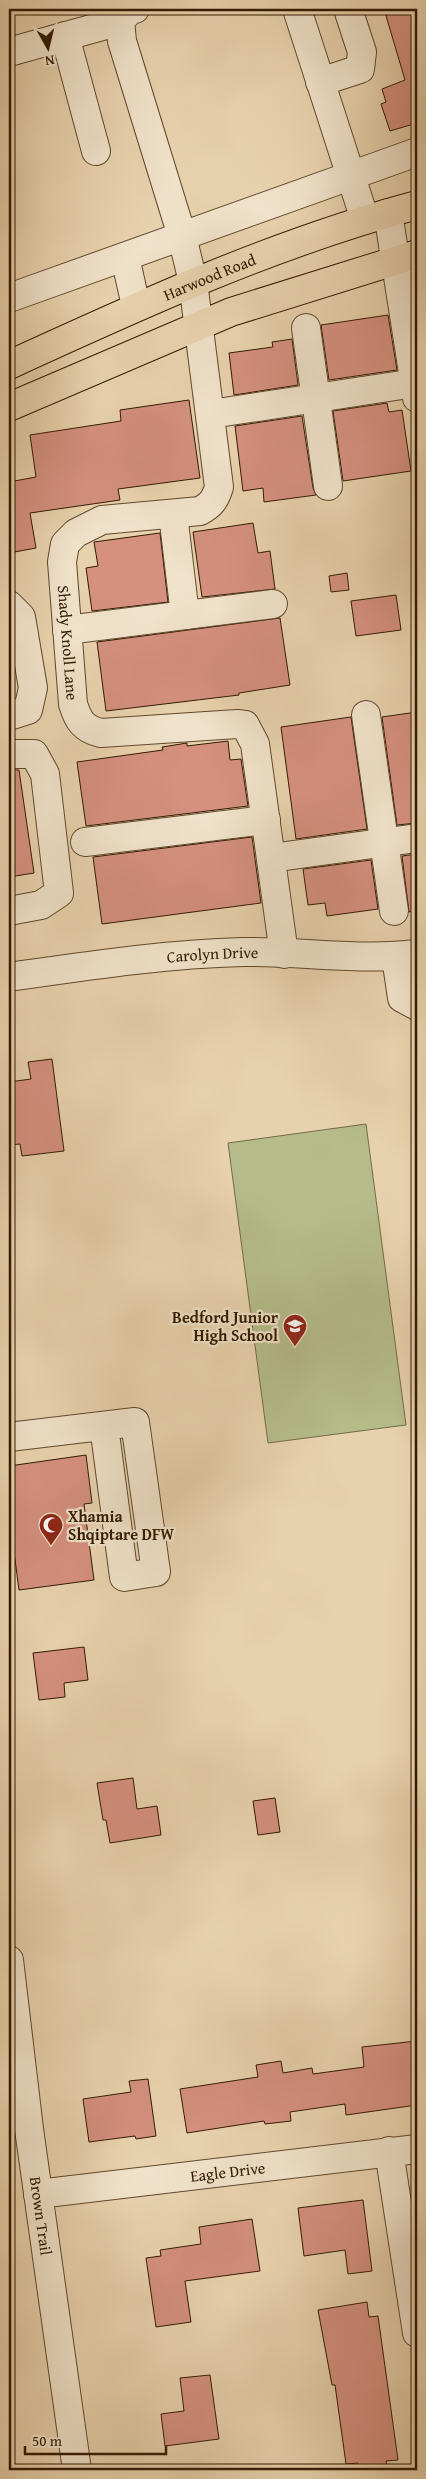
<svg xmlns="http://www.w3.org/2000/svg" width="426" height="2479" font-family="'Gentium Book Plus',serif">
	<rect width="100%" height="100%" fill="#e8d2ad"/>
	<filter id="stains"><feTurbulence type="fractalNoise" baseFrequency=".004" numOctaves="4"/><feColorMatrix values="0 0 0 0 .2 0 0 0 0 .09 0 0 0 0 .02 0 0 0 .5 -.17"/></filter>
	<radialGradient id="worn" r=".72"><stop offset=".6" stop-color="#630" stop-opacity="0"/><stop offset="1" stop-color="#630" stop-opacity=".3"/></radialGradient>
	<path fill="#b5bc8a" stroke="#746b46" d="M 366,1124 L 406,1425 L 268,1443 L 228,1143 Z"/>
	<path fill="#d5907f" stroke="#321a01" d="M 384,9 L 417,9 L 417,123 L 390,131 L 381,104 L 386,102 L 382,89 L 405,80 Z
		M 388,315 L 397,370 L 329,380 L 321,325 Z
		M 292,339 L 298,385 L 234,395 L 229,353 L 273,347 L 272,342 Z
		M 189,400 L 200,478 L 118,489 L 120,500 L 30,513 L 36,548 L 9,553 L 9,482 L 36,477 L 30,435 L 121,421 L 120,410 Z
		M 387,403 L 389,412 L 402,410 L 411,471 L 343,481 L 333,411 Z
		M 302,416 L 313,488 L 316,495 L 264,502 L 263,488 L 243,491 L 235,426 Z
		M 253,523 L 258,553 L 270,551 L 275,589 L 202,597 L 193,532 Z
		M 160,533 L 168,602 L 92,611 L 86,568 L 98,566 L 94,542 Z
		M 347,573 L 349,590 L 331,592 L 329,576 Z
		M 396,595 L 401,630 L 356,636 L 351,601 Z
		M 280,618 L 290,685 L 239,693 L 239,695 L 106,711 L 97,642 Z
		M 417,712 L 417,823 L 397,825 L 382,717 Z
		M 351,717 L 367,829 L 296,839 L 281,727 Z
		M 228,741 L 230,760 L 241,759 L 248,806 L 86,826 L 77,762 L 163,750 L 162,747 L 187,743 L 187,746 Z
		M 9,770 L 19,770 L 34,873 L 9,877 Z
		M 252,837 L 261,903 L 102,924 L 93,857 Z
		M 417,854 L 417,910 L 409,912 L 402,856 Z
		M 371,860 L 378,909 L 327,916 L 325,903 L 308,905 L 303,869 Z
		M 52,1059 L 64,1151 L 22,1156 L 20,1144 L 9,1145 L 9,1082 L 31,1079 L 28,1062 Z
		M 86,1455 L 92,1503 L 84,1504 L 94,1580 L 19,1590 L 9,1513 L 9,1466 Z
		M 84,1647 L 88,1680 L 64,1683 L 65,1697 L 39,1700 L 33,1653 Z
		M 133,1778 L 137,1809 L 157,1806 L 161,1835 L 110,1843 L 106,1820 L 103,1820 L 97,1783 Z
		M 275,1798 L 280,1832 L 258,1835 L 253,1801 Z
		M 417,2041 L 417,2105 L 346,2115 L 345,2104 L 290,2112 L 291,2121 L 265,2124 L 264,2121 L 187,2133 L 180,2089 L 258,2077 L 256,2065 L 281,2061 L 283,2073 L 312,2068 L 313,2074 L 364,2067 L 362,2047 Z
		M 148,2079 L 156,2136 L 136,2139 L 135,2136 L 89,2142 L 83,2099 L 131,2092 L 129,2081 Z
		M 363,2200 L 372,2271 L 348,2274 L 345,2250 L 304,2256 L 298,2208 Z
		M 252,2219 L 260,2271 L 185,2281 L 191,2322 L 156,2327 L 146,2258 L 161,2256 L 160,2250 L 201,2244 L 199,2227 Z
		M 367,2302 L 369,2317 L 378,2316 L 398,2460 L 386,2461 L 388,2470 L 359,2470 L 358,2463 L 346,2464 L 335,2385 L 332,2385 L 318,2310 Z
		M 210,2375 L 219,2439 L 165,2446 L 161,2414 L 184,2411 L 180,2378 Z"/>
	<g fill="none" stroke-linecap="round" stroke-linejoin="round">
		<defs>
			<g id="minor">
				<path id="s1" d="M 135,9 L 130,10 L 120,21 L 122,41 L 182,236 L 193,282 L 219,487 C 215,500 211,505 200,511 L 102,520 L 76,533 L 65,544 L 62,562 L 73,704 C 78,720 83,729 101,733 L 237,724 L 245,725 L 255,744 L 284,954"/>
				<path d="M 297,9 L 365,220"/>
				<path d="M 65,36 L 96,151"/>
				<path d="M 9,52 L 120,21"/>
				<path d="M 320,82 L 360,69 L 362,52 L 348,9"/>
				<path d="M 388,213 L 417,398"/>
				<path d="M 125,257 L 136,306"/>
				<path d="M 9,298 L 417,152"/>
				<path d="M 306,328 L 328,486"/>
				<path d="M 211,414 L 415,383"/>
				<path d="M 173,514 L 185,615"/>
				<path d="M 9,605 L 21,617 L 33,688 L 28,710 L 9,716"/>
				<path d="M 67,630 L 273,604"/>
				<path d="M 366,715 L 394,911"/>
				<path d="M 9,754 L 34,754 L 45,774 L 59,893 L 41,905 L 9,911"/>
				<path d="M 85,842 L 266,820"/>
				<path d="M 271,858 L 417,838"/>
				<path d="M 396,957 L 402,998 L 417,1006"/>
				<path id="s2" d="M 9,977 C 86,966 164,954 243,952 C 301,951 359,961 417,954"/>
				<path d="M 9,1437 L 135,1422 L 156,1572 L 124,1577 L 104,1426"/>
				<path id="s3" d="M 9,1960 L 29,2129 L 77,2470"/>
				<path d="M 389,2151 L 417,2333"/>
				<path id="s4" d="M 38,2194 L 417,2149"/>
			</g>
			<g id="major">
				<path id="s5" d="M 9,365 C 142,304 275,243 417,205"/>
				<path d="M 9,407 L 231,312 L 417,254"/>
			</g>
		</defs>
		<use href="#minor" stroke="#60482c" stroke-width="30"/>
		<use href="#major" stroke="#321a01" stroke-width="30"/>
		<use href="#minor" stroke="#f0e2ca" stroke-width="28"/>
		<use href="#major" stroke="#e8d2ad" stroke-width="28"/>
	</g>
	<defs>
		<symbol id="school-pin" viewBox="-11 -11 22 30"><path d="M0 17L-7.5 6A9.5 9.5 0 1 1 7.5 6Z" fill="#8f2418" stroke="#f0e2ca"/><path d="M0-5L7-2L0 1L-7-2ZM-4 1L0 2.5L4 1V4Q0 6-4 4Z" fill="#fff"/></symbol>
		<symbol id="mosque-pin" viewBox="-11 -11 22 30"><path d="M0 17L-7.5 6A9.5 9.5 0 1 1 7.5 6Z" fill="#8f2418" stroke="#f0e2ca"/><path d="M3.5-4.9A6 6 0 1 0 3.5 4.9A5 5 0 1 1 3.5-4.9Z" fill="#fff"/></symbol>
	</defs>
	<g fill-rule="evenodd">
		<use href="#school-pin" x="281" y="1312" width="28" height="38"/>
		<use href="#mosque-pin" x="37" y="1511" width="28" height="38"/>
	</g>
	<g text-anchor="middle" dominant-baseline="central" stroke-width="4.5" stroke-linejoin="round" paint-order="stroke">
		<g font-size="16" fill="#321a01" stroke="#f0e2ca">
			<text stroke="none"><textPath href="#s5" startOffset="219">Harwood Road</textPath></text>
			<text stroke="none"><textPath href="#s1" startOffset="772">Shady Knoll Lane</textPath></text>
			<text stroke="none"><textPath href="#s2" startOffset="205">Carolyn Drive</textPath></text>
			<text stroke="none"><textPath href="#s4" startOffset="191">Eagle Drive</textPath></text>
			<text stroke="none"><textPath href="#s3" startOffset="258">Brown Trail</textPath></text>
		</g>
		<g font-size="16" font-weight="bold" fill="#321a01" stroke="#f0e2ca" text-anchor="end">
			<text x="278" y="1317">Bedford Junior<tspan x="278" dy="18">High School</tspan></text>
			<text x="68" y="1516" text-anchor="start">Xhamia<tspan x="68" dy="18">Shqiptare DFW</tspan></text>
		</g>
	</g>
	<rect width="426" height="2479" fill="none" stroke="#e8d2ad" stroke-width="30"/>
	<rect x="10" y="10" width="406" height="2459" fill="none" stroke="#321a01" stroke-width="2.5"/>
	<rect x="15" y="15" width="396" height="2449" fill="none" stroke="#321a01"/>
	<g transform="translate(48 48) rotate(172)" stroke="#f0e2ca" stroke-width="4" paint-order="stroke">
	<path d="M0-4L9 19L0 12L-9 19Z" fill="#321a01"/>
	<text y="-8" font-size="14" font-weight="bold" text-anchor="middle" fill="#321a01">N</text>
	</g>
	<path d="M25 2446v8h141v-8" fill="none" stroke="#321a01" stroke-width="2.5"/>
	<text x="32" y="2446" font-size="15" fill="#321a01" stroke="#f0e2ca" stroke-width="4" paint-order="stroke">50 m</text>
	<rect width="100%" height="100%" filter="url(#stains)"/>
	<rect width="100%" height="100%" fill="url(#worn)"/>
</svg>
